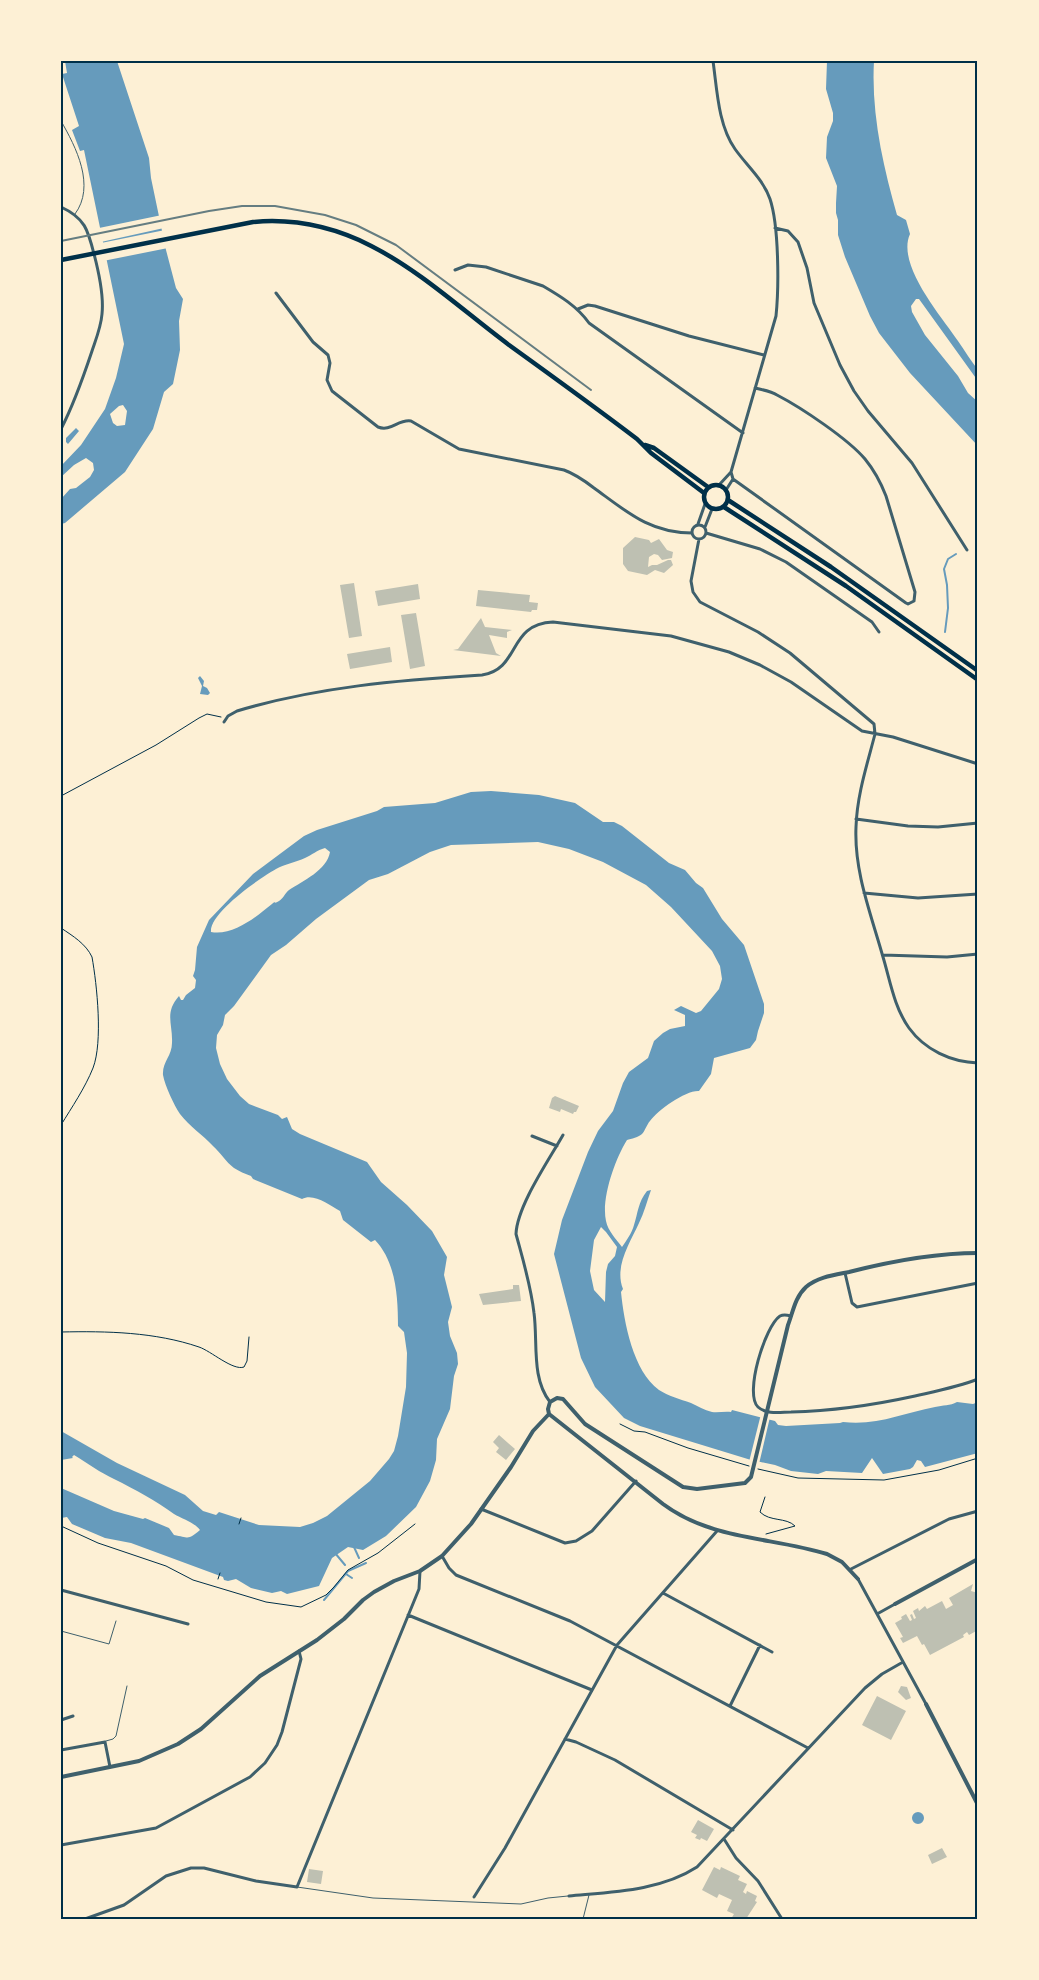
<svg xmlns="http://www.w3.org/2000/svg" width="1039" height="1980" font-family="Poppins,sans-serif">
	<rect width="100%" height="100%" fill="#fdf0d5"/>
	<path fill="#669bbc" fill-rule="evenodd" d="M 65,61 L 117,61 L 149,158 L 151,178 L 166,250 L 176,288 L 183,299 L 179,321 L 180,350 L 173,384 L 164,392 L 153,429 L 125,472 L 65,523 L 61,524 L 61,499 L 70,489 L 76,488 L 90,477 L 94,470 L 93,463 L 86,458 L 74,465 L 61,477 L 61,466 L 81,445 L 105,409 L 116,378 L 124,344 L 84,150 L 80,151 L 72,130 L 79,126 L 62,74 L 67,73 ZM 123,405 L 127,411 L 125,425 L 117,426 L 113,423 L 110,414 L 119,406 Z
		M 827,61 L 874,61 C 871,113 883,166 897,215 L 906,220 L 910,234 C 896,265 942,317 958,341 C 965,351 971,361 978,370 L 978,381 L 919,299 L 916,299 L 911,306 L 912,312 L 925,335 L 958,376 L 968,393 L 978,402 L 978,446 L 910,373 L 879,333 L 870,316 L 845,257 L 838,235 L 838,220 L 836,213 L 836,203 L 837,186 L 826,158 L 827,137 L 833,121 L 833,113 L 826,89 Z
		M 76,428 L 79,431 L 68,444 L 66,442 L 66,438 Z
		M 200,676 L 204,681 L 203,686 L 207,688 L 210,693 L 208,695 L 200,694 L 202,686 L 198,678 Z
		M 491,791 L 539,795 L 575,803 L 603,822 L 614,822 L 622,826 L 669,863 L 685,870 L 696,883 L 703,888 L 722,919 L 744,945 L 764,1004 L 764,1013 L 758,1031 L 756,1040 L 750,1048 L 714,1058 L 711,1074 L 699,1091 C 686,1090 658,1110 650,1121 C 647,1124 645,1131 642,1134 C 639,1137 631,1139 627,1140 C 615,1159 601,1199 606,1221 C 608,1231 616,1239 622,1247 C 626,1241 632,1233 634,1225 C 638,1213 638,1202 647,1191 L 651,1190 C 647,1201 644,1213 639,1223 C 630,1243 614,1266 623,1289 L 621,1292 C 624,1322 633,1371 659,1390 C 668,1396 680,1399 691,1403 C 698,1406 704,1410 712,1412 C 718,1413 725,1411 731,1412 L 732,1410 L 775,1421 L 778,1425 L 786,1426 L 840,1423 L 843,1422 C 877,1426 903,1413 935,1407 C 943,1405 950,1406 957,1402 L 973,1404 L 978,1402 L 978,1453 L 925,1467 L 921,1461 L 917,1460 L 913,1467 L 910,1469 L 883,1474 L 872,1458 L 862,1473 L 826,1471 L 818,1474 L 791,1471 L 775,1465 L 751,1460 L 640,1426 L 624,1418 L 595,1387 L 581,1358 L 554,1254 L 562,1220 L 588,1152 L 598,1131 L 613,1111 L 623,1083 L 629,1072 L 648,1058 L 654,1041 L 663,1033 L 670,1029 L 685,1026 L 685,1015 L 674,1010 L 681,1006 L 696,1013 L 701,1011 L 719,989 L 722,979 L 720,966 L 712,951 L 671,907 L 646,885 L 603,862 L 569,849 L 538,842 L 451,845 L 430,852 L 388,874 L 369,880 L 316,919 L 286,945 L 271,955 L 234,1006 L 225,1015 L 223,1025 L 217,1035 L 216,1048 L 220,1064 L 227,1079 L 240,1096 L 249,1104 L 278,1115 L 282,1119 L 287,1117 L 292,1129 L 300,1134 L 367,1162 L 381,1182 L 407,1205 L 432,1231 L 447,1257 L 444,1275 L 452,1307 L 448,1322 L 450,1336 L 457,1353 L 458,1364 L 454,1376 L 450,1409 L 437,1439 L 436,1460 L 430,1481 L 416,1507 L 386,1536 L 363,1550 L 348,1547 L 332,1558 L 319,1586 L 287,1594 L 281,1591 L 272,1593 L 251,1588 L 236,1579 L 228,1581 L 224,1580 L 223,1577 L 131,1543 L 105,1538 L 72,1524 L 67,1517 L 61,1518 L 61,1488 L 114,1511 L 143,1519 L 145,1518 L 169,1528 L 174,1535 C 190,1538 188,1540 200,1530 C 194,1522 182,1519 174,1514 C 155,1500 136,1490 114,1479 C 101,1473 87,1463 74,1455 L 72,1457 L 73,1458 L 61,1460 L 61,1431 L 117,1463 L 185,1495 L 203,1511 L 216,1515 L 219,1512 L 259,1525 L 300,1527 L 313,1523 L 327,1516 L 370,1481 L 389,1459 L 394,1451 L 398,1436 L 406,1387 L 407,1353 L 404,1332 L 398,1326 C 398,1297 396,1262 375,1240 L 371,1242 L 343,1220 L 340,1211 C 329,1205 314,1193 302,1199 L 253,1179 L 251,1176 C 245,1174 239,1171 234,1168 C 226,1162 220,1152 213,1146 C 203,1135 189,1126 180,1114 C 174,1105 165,1086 163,1075 C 162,1062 172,1056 172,1043 C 173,1024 164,1013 179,996 L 181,1000 L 183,1000 L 186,995 L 195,988 L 196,980 L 193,976 L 195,970 L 197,947 L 209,920 L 253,874 L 304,836 L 317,830 L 377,811 L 384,807 L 435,803 L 471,792 ZM 325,848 L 330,852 C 327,870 303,881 289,890 C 285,893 283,899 279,901 C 273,905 277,900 272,904 C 256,917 233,936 211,932 C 209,913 260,878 276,869 C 285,864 296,862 305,858 C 312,855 317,850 325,848 ZM 601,1227 L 606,1232 L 617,1247 L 615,1256 L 608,1264 L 606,1272 L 605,1302 L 594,1290 L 590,1271 L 594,1240 Z
		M912 1818a6 6 0 1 1 12 0a6 6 0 1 1-12 0Z"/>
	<path fill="#fdf0d5" d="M 162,215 L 164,228 L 101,242 L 99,228 Z
		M 165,230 L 168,248 L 103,261 L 101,243 Z
		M 761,1414 L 770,1417 L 759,1464 L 749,1462 Z"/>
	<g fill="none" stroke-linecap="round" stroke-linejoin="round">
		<path stroke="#669bbc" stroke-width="2" d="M 945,632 L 948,608 L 947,585 L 944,569 L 948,559 L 956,554
			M 354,1547 L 359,1558
			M 335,1553 L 345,1565
			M 346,1574 L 352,1578
			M 324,1600 L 348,1571 L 366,1563"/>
	</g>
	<path fill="#bec0b2" d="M 635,537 L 649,540 L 651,543 L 659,539 L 667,550 L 673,552 L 672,558 L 662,560 L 658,555 L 654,554 L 649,557 L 648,567 L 652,565 L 657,565 L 668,560 L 671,560 L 673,565 L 664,573 L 655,570 L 647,575 L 628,571 L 623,564 L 623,548 Z
		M 354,583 L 362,636 L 349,638 L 340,585 Z
		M 418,584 L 420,599 L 378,606 L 375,591 Z
		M 478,590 L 530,595 L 529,602 L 538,603 L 537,610 L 532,610 L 531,612 L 476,606 Z
		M 416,613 L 425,666 L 410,669 L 401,615 Z
		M 481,618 L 485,627 L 512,630 L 507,632 L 507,638 L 489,635 L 496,653 L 501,656 L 453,650 L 458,649 Z
		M 390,647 L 392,662 L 350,669 L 347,654 Z
		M 555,1096 L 579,1106 L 576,1112 L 574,1112 L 573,1114 L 561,1109 L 560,1112 L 549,1108 L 552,1098 Z
		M 513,1285 L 519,1285 L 521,1301 L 483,1305 L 479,1294 L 513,1289 Z
		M 499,1435 L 515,1449 L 506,1460 L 496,1452 L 499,1448 L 493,1442 Z
		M 973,1584 L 971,1591 L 978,1593 L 978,1630 L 969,1635 L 967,1632 L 963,1635 L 964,1637 L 930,1655 L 924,1644 L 922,1645 L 917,1636 L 903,1643 L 900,1638 L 903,1637 L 895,1623 L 902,1619 L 901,1617 L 906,1614 L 910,1621 L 912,1620 L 910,1615 L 912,1614 L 914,1619 L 916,1618 L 913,1611 L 918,1608 L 919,1611 L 925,1606 L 927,1609 L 942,1601 L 946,1609 L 953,1605 L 949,1598 Z
		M 901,1686 L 907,1687 L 911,1698 L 906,1700 L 898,1692 Z
		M 877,1696 L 906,1711 L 891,1740 L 862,1725 Z
		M 698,1820 L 714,1829 L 707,1841 L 701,1838 L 700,1840 L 695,1838 L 697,1835 L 691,1832 Z
		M 942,1848 L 947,1857 L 932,1864 L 928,1855 Z
		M 714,1867 L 720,1870 L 721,1867 L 740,1876 L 738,1880 L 747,1884 L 743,1892 L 746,1894 L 747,1891 L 757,1896 L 755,1901 L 757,1902 L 746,1919 L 731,1919 L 734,1914 L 727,1911 L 732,1900 L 719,1894 L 717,1898 L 702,1890 Z
		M 309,1869 L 323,1871 L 321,1884 L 307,1882 Z"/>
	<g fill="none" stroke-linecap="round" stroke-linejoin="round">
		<path stroke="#003049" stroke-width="1" d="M 61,796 L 156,745 L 199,718 L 207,714 L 221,717
			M 61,928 C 73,936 86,944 92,957 C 97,985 103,1042 93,1068 C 85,1088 72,1107 61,1125
			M 61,1332 C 107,1331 155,1332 199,1347 C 211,1351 233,1371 244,1367 L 247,1361 L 249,1337
			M 620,1424 L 634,1431 L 645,1432 L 688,1448 L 749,1466
			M 758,1469 L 798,1478 L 884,1480 L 939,1470 L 978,1458
			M 765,1497 L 760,1512 C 770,1522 786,1517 795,1526 L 766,1534
			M 239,1524 L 241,1518
			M 61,1526 L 98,1543 L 166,1566 L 193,1580 L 266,1602 L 301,1607 L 326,1595 L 334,1587 L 348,1570 L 378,1553 L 415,1524
			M 218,1579 L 220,1573"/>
		<path stroke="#3f606c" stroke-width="1" d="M 61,121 C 76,147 96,186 75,214
			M 61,1631 L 109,1644 L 116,1621
			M 106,1741 L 113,1739 L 116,1736 L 127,1686
			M 297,1887 L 373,1898 L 521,1904 L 548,1898 L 568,1896
			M 583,1919 L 589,1895"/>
		<path stroke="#3f606c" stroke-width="3" d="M 713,61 C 717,89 718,125 735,149 C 747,166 763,179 770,199 C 779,226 779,287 776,316 L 731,472 L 733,479 L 726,490
			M 61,207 C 85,218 88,230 94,254 C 99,273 104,295 102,314 C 101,327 96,339 92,351 C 83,378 74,404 61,429
			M 775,228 L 788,231 L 798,242 L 807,268 L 814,303 L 840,365 L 854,391 L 868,411 L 912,463 L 967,550
			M 455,270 L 468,265 L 486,267 L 543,286 C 560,296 577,306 589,323 L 743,433
			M 276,293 L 313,342 L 328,355 L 330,363 L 327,380 L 332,391 L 378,427 C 391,432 398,419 411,421 L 459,449 L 564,470 C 575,474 585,481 594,488 C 627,512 650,533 692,533
			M 578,309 L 588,305 L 595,306 L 689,336 L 764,355
			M 733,479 L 906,603 L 908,604 L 914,601 L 915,592 L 886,496 C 881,483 874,470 865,459 C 848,439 802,408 777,395 C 771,391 763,390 755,388
			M 719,485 L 731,472
			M 698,524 L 705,504
			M692 532a7 7 0 1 1 14 0a7 7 0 1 1-14 0Z
			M 705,527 L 712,509
			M 706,533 L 760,549 L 786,562 L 872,622 L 879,632
			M 699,539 L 691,581 L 693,592 L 700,602 L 758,632 L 790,653 L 874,724 L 875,734 C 867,765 857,795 856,827 C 854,872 871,914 883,957 C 890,980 894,1007 909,1028 C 925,1050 951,1062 978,1063
			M 224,722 L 228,716 L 237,711 C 317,687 399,680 482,675 C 521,669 507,624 553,622 L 671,636 L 729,652 L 760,665 L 791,682 L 862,731 L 893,737 L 978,764
			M 856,819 L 908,826 L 938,827 L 978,823
			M 864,893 L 918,898 L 978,894
			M 883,955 L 947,957 L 978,954
			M 532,1136 L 557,1146
			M 845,1273 L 852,1303 L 857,1307 L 978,1283
			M 791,1316 C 787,1315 784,1314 780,1316 C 765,1326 744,1394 758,1407 C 767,1415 781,1412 791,1412 C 834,1411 874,1405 915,1396 C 937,1391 958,1387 978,1379
			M 550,1402 C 531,1378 538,1342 534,1313 C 531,1286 523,1260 516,1234 C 517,1206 549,1160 563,1135
			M 481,1509 L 565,1543 L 576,1541 L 592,1531 L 636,1481
			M 442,1556 L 449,1568 L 456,1575 L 570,1621 L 808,1748
			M 851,1569 L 949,1519 L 978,1511
			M 858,1579 L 926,1704
			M 61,1590 L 188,1624
			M 663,1593 L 772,1652
			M 877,1614 L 895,1604
			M 408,1615 L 592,1690
			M 730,1706 L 760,1645
			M 61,1720 L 73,1716
			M 565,1739 L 576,1742 L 615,1760 L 733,1830
			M 61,1750 L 105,1742 L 110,1767
			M 724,1839 L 736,1858 L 758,1881 L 782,1919
			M 61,1845 L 156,1828 L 250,1777 L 265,1763 L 277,1745 L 282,1732 L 301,1659 L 299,1651
			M 569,1896 C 612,1892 660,1891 697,1867 L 865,1688 L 882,1674 L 903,1662
			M 474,1897 L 505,1848 L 617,1645 L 717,1531
			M 85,1919 L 124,1905 L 166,1876 L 191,1868 L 204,1868 L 256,1881 L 297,1887 L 419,1589 L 420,1571"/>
		<path stroke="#3f606c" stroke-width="4" d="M 549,1414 L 548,1409 L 550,1402 L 557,1398 L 563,1399 L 585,1424 L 683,1487 L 697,1489 L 745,1483 L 751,1477 L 788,1325 C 793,1312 795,1297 806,1287 C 818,1277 834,1275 849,1272 C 892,1261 934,1253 978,1253
			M 549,1414 L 663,1504 C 711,1540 772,1537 827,1554 L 842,1562 L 858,1579
			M 895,1604 L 978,1559
			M 926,1704 L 978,1805
			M 61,1777 L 139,1761 L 178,1744 L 201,1729 L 260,1676 L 317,1640 L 344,1619 L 363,1600 L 374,1592 L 394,1581 L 420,1571 L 442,1556 L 471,1524 L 511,1467 L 533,1431 L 549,1414"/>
		<path stroke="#003049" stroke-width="4.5" d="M 61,260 L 253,222 C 361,212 429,285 509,345 C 552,376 595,407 637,439 L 651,453 L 704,493
			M 645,445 L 654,448 L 708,487
			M704 497a12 12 0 1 1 24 0a12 12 0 1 1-24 0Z
			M 728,500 L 831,567 L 978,671
			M 724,507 L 846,586 L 978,680"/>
		<path stroke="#657d81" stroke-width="2" d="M 61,241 L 209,211 L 242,206 L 275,206 L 325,215 L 356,225 L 396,245 L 591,390"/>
	</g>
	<rect width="1039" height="1980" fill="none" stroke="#fdf0d5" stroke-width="125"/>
	<rect x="62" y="62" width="914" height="1856" fill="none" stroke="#003049" stroke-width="2"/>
</svg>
